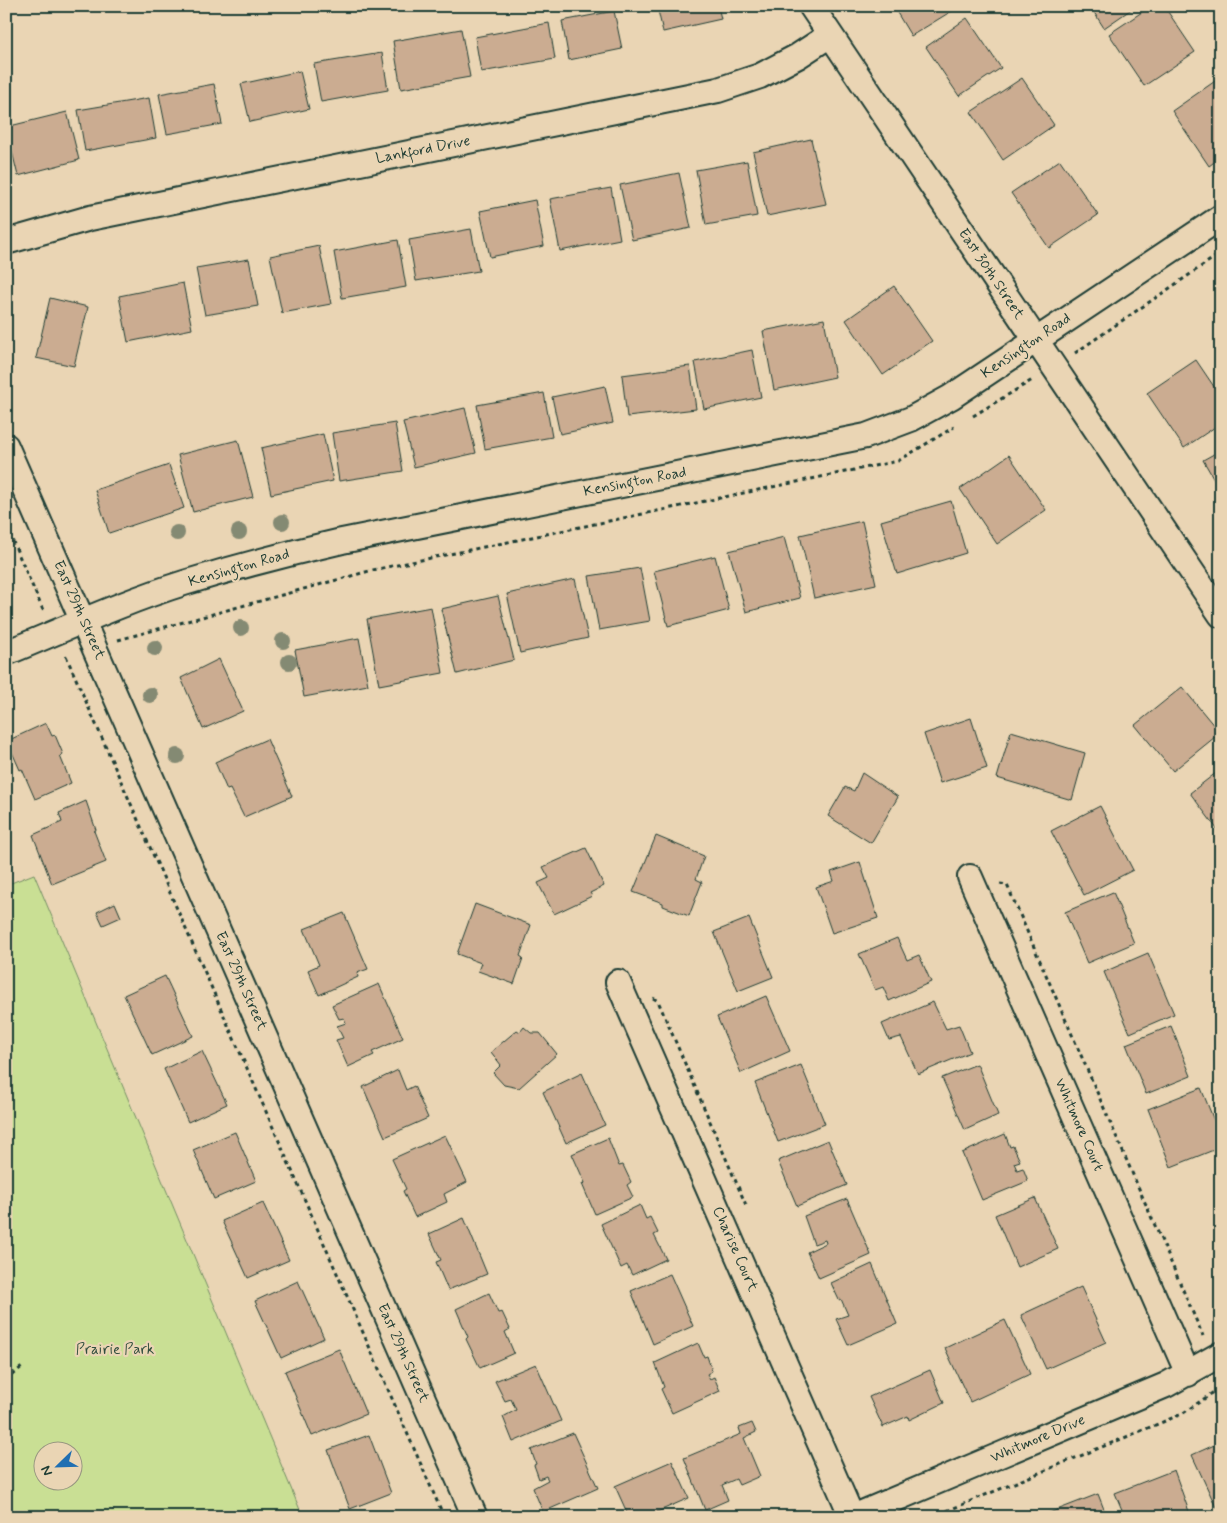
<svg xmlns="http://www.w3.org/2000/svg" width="1227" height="1523" font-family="Mynerve,sans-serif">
	<rect width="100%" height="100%" fill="#ead5b4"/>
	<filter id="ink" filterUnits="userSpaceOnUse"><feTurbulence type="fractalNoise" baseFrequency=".02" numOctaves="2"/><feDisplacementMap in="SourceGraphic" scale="10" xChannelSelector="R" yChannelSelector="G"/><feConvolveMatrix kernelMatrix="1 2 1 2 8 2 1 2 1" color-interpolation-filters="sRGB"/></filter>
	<g filter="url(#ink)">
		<path fill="#c9df94" stroke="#748e64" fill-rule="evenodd" d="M 34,874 L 303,1517 L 6,1517 L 6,885 ZM 42,1450 L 72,1450 L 72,1480 L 42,1480 Z"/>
		<path fill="#cbac91" stroke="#1f3d34" d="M 657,6 L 718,6 L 721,19 L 663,32 Z
			M 893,6 L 953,6 L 955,9 L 911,36 Z
			M 1090,6 L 1136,6 L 1104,28 Z
			M 1151,6 L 1164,6 L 1195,52 L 1144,86 L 1109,34 Z
			M 614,11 L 622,49 L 569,60 L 562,21 Z
			M 967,18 L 1001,68 L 959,96 L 926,47 Z
			M 549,23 L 555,59 L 481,72 L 475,37 Z
			M 461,29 L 470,77 L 401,89 L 393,41 Z
			M 382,53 L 388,90 L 321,102 L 314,64 Z
			M 300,71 L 309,109 L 250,122 L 241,84 Z
			M 1221,77 L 1221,157 L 1209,166 L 1172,111 Z
			M 1022,78 L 1054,125 L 1003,160 L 971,112 Z
			M 214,84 L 222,124 L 167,134 L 159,94 Z
			M 149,98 L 156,138 L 85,151 L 78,110 Z
			M 67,112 L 79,160 L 18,176 L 6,127 Z
			M 811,139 L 826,204 L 767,216 L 753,152 Z
			M 1060,160 L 1098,215 L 1049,248 L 1011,193 Z
			M 747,161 L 757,216 L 706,225 L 696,170 Z
			M 679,173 L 691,228 L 632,240 L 620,185 Z
			M 611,188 L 620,239 L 560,251 L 550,199 Z
			M 535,200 L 544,246 L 490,257 L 480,211 Z
			M 471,229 L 479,271 L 416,281 L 409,240 Z
			M 398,240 L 406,287 L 342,298 L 334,252 Z
			M 319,246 L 331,304 L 282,313 L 270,256 Z
			M 249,259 L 258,306 L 205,315 L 196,268 Z
			M 183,283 L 192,329 L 128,342 L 119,296 Z
			M 894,286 L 932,341 L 883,375 L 846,320 Z
			M 50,298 L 88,307 L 74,366 L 36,358 Z
			M 824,319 L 835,377 L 774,390 L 763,331 Z
			M 752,350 L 761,397 L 704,409 L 695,362 Z
			M 1196,360 L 1221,397 L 1221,423 L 1184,448 L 1147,393 Z
			M 690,366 L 696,409 L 627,417 L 622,375 Z
			M 605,386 L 613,423 L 560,434 L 552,397 Z
			M 544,393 L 552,437 L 485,449 L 477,405 Z
			M 465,408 L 476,453 L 414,467 L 403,422 Z
			M 395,423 L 403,471 L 339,481 L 332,433 Z
			M 323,434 L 333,481 L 271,494 L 261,448 Z
			M 238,440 L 253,497 L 193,512 L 178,455 Z
			M 1221,450 L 1221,491 L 1203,460 Z
			M 1009,455 L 1046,510 L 997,544 L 960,489 Z
			M 169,465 L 184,508 L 109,533 L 95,490 Z
			M 951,501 L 966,553 L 897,574 L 881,521 Z
			M 862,521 L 876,584 L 814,598 L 800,535 Z
			M 784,537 L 800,598 L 746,612 L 729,551 Z
			M 715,556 L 729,610 L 668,626 L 654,571 Z
			M 640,568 L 650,621 L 599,630 L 589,576 Z
			M 575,579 L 588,638 L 520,653 L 507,594 Z
			M 498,596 L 514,660 L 457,674 L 441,609 Z
			M 431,607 L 443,673 L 379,685 L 367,619 Z
			M 359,638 L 368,685 L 304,697 L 295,650 Z
			M 219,659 L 243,711 L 203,729 L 181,678 Z
			M 1182,687 L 1220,733 L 1173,771 L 1135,725 Z
			M 971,718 L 987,768 L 940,783 L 924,734 Z
			M 46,723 L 52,736 L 55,735 L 63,754 L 60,756 L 71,783 L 35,799 L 22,769 L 20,770 L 7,741 Z
			M 1011,731 L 1085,753 L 1072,800 L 997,778 Z
			M 267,739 L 292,796 L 244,817 L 230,789 L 227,790 L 215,762 Z
			M 1221,769 L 1221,832 L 1220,833 L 1190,793 Z
			M 862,773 L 898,797 L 871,843 L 828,816 L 845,787 L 854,791 Z
			M 86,801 L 96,830 L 94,831 L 106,862 L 52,884 L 33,835 L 62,822 L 59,813 Z
			M 1100,806 L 1133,870 L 1084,895 L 1051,831 Z
			M 656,836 L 704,856 L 696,879 L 702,882 L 689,916 L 663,906 L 663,903 L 633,892 Z
			M 586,848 L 604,886 L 590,893 L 592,896 L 554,914 L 538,883 L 549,878 L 543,867 Z
			M 860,862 L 878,918 L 832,933 L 816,887 L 834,881 L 831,872 Z
			M 1113,892 L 1134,943 L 1087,963 L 1065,912 Z
			M 115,903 L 121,917 L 103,925 L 97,912 Z
			M 475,904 L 531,925 L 520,956 L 523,958 L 514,984 L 478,971 L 481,963 L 457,954 Z
			M 344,913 L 368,969 L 357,973 L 358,977 L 319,995 L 308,970 L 319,965 L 304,929 Z
			M 749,918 L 773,977 L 738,991 L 714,932 Z
			M 897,938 L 907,960 L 919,955 L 931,982 L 889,1001 L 883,987 L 875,990 L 859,954 Z
			M 1148,953 L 1174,1014 L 1130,1033 L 1104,972 Z
			M 165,976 L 193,1036 L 152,1055 L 124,995 Z
			M 379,984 L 403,1038 L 372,1052 L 374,1055 L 348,1067 L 336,1040 L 343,1038 L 337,1026 L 346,1023 L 344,1018 L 339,1019 L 332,1005 Z
			M 766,996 L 790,1051 L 741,1073 L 717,1017 Z
			M 933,1002 L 946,1029 L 959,1025 L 970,1052 L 918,1074 L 901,1037 L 889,1040 L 882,1024 Z
			M 1171,1026 L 1191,1076 L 1146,1094 L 1126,1044 Z
			M 524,1027 L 531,1033 L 540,1033 L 557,1054 L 519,1088 L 504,1085 L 493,1073 L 501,1065 L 491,1052 L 517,1030 L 520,1032 Z
			M 202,1051 L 227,1104 L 188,1122 L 164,1069 Z
			M 977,1064 L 998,1115 L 965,1130 L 942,1078 Z
			M 801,1065 L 825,1124 L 778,1142 L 755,1083 Z
			M 398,1070 L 406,1090 L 414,1086 L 428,1118 L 385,1137 L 363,1087 Z
			M 582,1073 L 605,1125 L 566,1143 L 543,1092 Z
			M 1201,1088 L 1221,1138 L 1221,1147 L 1171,1167 L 1148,1109 Z
			M 235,1132 L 256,1181 L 214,1199 L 193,1150 Z
			M 1005,1134 L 1010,1147 L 1013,1146 L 1020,1161 L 1014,1163 L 1017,1170 L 1023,1168 L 1028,1181 L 982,1200 L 962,1153 Z
			M 445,1135 L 467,1182 L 444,1194 L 447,1202 L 415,1217 L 403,1191 L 406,1189 L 392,1159 Z
			M 608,1138 L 619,1166 L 623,1165 L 631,1182 L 627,1185 L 633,1197 L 595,1214 L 582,1184 L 585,1183 L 572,1154 Z
			M 828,1140 L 847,1185 L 797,1206 L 778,1161 Z
			M 1035,1198 L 1058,1249 L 1017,1267 L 995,1215 Z
			M 847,1199 L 871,1255 L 819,1278 L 807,1252 L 826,1243 L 825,1240 L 814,1244 L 804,1216 Z
			M 263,1203 L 289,1260 L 248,1278 L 222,1221 Z
			M 640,1205 L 646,1219 L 650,1217 L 658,1233 L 654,1235 L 666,1259 L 632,1275 L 627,1265 L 621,1268 L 601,1224 Z
			M 464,1218 L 487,1274 L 448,1290 L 436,1262 L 441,1260 L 429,1234 Z
			M 872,1264 L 897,1324 L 848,1345 L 836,1319 L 848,1315 L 841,1299 L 839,1300 L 831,1283 Z
			M 670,1274 L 693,1326 L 653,1344 L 631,1291 Z
			M 298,1281 L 324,1338 L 281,1358 L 255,1301 Z
			M 1081,1287 L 1106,1342 L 1046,1369 L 1021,1315 Z
			M 489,1293 L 498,1313 L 502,1312 L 510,1329 L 505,1332 L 514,1353 L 480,1368 L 466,1339 L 468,1337 L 456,1309 Z
			M 1005,1320 L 1030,1374 L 970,1402 L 945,1348 Z
			M 698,1343 L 704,1357 L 707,1356 L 712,1371 L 707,1374 L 710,1379 L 714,1377 L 720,1391 L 672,1413 L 661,1389 L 664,1387 L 655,1363 Z
			M 339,1349 L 366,1414 L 312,1436 L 285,1371 Z
			M 536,1364 L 561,1421 L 513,1442 L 503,1417 L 516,1410 L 511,1399 L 505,1401 L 495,1381 Z
			M 930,1370 L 944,1403 L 909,1420 L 908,1416 L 883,1427 L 869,1397 Z
			M 752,1423 L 756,1432 L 744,1438 L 760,1476 L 739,1485 L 736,1479 L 722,1485 L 728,1500 L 705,1510 L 684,1458 L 741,1434 L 739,1428 Z
			M 573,1433 L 598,1488 L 543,1512 L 533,1488 L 548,1480 L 546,1476 L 539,1479 L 534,1465 L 536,1464 L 531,1450 Z
			M 369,1435 L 391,1493 L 350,1509 L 328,1450 Z
			M 1221,1442 L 1221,1505 L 1216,1507 L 1192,1455 Z
			M 672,1461 L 689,1498 L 657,1512 L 659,1517 L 629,1517 L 615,1486 Z
			M 1174,1470 L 1191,1517 L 1125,1517 L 1115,1493 Z
			M 1098,1494 L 1107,1517 L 1039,1517 Z"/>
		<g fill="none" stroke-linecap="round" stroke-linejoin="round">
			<defs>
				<path id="street" d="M 811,6 L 1221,615
					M 6,242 L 90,218 L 718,90 L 760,76 L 798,56 L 830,35
					M 6,446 L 475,1517
					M 6,653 C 65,629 123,602 184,583 C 236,567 289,553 342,541 L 866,436 L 911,419 L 951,397 L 1221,217
					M 970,877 L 1188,1374
					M 618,982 L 852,1517
					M 853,1517 L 1166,1385 L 1221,1354"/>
			</defs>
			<use href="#street" stroke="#1f3d34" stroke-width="28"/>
			<path stroke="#1f3d34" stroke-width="3" stroke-dasharray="4 4" stroke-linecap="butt" d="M 1075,353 L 1221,253
				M 973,416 L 1034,379
				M 6,526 L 43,610
				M 118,640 L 373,570 L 898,461 L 954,427
				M 66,656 L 444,1517
				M 1000,884 L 1007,885 L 1203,1336
				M 653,998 L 658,1001 L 746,1205
				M 6,1380 L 23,1366
				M 932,1517 L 1182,1414 L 1221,1387"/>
			<use href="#street" stroke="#ead5b4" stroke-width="24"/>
		</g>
		<g fill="#848a73">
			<circle cx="282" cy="522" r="8"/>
			<circle cx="239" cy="532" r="8"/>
			<circle cx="177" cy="533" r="8"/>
			<circle cx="241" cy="628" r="8"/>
			<circle cx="283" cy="641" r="8"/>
			<circle cx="155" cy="648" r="8"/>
			<circle cx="289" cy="662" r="8"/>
			<circle cx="150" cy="695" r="8"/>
			<circle cx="177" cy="756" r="8"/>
		</g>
	</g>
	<g text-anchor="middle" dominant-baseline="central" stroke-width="4.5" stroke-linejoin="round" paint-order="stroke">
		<g font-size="15" fill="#1f3d34" stroke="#ead5b4">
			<text transform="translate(423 150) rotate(-11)">Lankford Drive</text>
			<text transform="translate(991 274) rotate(56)">East 30th Street</text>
			<text transform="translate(1026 346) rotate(-34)">Kensington Road</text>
			<text transform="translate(635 482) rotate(-11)">Kensington Road</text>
			<text transform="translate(239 568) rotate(-16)">Kensington Road</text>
			<text transform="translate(79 610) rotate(66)">East 29th Street</text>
			<text transform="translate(241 981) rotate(66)">East 29th Street</text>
			<text transform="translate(1079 1125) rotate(66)">Whitmore Court</text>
			<text transform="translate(735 1249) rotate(66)">Charise Court</text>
			<text transform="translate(403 1353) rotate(66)">East 29th Street</text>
			<text transform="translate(1038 1439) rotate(-23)">Whitmore Drive</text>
		</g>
		<g font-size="15" fill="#304d3e" stroke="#ead5b4">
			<text x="115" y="1350">Prairie Park</text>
		</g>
	</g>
	<rect width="1227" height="1523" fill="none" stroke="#ead5b4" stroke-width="25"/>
	<rect x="12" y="12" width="1202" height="1498" fill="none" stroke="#1f3d34" stroke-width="2" filter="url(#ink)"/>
	<g transform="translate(58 1466) rotate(247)"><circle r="24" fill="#ead5b4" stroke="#999881"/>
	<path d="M0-4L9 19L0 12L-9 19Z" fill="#1f6fb2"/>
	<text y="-8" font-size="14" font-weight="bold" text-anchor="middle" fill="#1f3d34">N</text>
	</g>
</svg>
